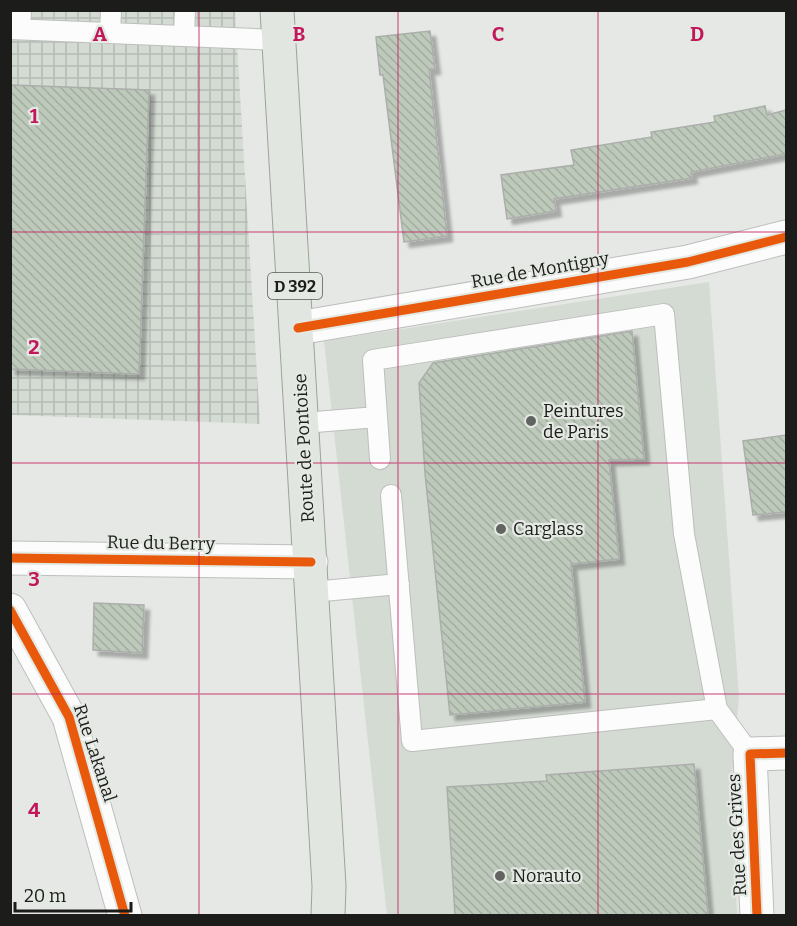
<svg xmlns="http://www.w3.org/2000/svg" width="797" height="926" font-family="Bitter,serif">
	<defs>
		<pattern id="industrial-grid" width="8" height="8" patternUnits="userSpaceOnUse" patternTransform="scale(1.5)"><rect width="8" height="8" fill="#d4dbd3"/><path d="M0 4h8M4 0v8" fill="none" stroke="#b5bcb5"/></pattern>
		<pattern id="building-back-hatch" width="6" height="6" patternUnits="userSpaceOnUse" patternTransform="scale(1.5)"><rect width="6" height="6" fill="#bdcabb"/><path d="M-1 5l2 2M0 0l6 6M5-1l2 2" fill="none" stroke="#a2ada0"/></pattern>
		<filter id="shadow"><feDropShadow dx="5.5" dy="5.5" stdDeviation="1.5" flood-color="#0004"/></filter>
	</defs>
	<rect width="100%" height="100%" fill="#e5e8e4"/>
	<path fill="#d4dbd3" d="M 709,282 L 739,697 L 732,775 L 737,915 L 387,915 L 324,341 Z"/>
	<path fill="url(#industrial-grid)" d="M 11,11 L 235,11 L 260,424 L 11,415 Z"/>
	<path fill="url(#building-back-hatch)" stroke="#acaeab" stroke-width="1.5" filter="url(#shadow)" d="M 430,31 L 435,69 L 429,69 L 447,236 L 404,242 L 383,75 L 380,75 L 376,37 Z
		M 10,85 L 149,90 L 139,374 L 10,369 Z
		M 765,106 L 767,115 L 786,110 L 786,154 L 691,172 L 692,178 L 554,199 L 556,211 L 507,219 L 501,175 L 574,165 L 571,150 L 652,137 L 651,132 L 715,122 L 714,116 Z
		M 632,331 L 644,459 L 609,460 L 619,559 L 571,564 L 585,702 L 450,715 L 425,473 L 419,383 L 433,363 Z
		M 786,435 L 786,512 L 753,515 L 743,441 Z
		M 94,603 L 144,605 L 142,653 L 93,650 Z
		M 694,764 L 708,915 L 455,915 L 447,787 L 547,781 L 546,775 Z"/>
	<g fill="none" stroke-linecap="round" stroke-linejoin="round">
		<defs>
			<path id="lane" d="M 10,29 L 279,40
				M 20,29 L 21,10
				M 110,33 L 111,10
				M 184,36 L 185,10
				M 303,423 L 377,417
				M 380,459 L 373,360 L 664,314 L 684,534 L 717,709 L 750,754
				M 391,495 L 412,741 L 717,709
				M 312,592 L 399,584"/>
			<path id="street" d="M 298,328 L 688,262 L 786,237
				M 10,558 L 311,562
				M 10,610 L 69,717 L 125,916
				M 757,916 L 750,754 L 786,753"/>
			<path id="primary" d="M 277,10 L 329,886 L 328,916"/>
		</defs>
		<use href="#lane" stroke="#bdbfbd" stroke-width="22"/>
		<use href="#street" stroke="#bdbfbd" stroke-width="35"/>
		<use href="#primary" stroke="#9ba499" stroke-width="35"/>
		<use href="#lane" stroke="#fbfcfb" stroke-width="20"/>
		<use href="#street" stroke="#fbfcfb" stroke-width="33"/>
		<use href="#primary" stroke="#e2e6e1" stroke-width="33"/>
		<defs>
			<path id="cycleway" d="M 298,328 L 688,262 L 786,237
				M 10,558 L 311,562
				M 10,610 L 69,717 L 125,916
				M 757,916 L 750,754 L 786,753"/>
		</defs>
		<use href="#cycleway" stroke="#e4e9e3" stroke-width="13"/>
		<use href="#cycleway" stroke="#e8590c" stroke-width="9"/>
	</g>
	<path fill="none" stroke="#c2185b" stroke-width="1.5" stroke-opacity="0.55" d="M 199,10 L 199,916M 398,10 L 398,916M 598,10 L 598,916M 10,232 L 786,232M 10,463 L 786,463M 10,694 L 786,694"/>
	<g fill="#626461" stroke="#e4e9e3" stroke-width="2">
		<circle cx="531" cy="421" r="6"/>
		<circle cx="501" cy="529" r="6"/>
		<circle cx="500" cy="876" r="6"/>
	</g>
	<g text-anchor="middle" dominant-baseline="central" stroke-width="4.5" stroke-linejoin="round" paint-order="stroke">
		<rect fill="#e4e9e3" stroke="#585a57" stroke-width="1.5" x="268" y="273" width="54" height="26" rx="4.5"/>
		<g font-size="16" font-weight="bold" fill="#1c1d1b">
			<text x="295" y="286">D 392</text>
		</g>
		<g font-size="18" fill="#1c1d1b" stroke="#e4e9e3">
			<text transform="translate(540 270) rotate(-10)">Rue de Montigny</text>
			<text transform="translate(304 448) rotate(-93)">Route de Pontoise</text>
			<text transform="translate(161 543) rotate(1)">Rue du Berry</text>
			<text transform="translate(95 753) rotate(72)">Rue Lakanal</text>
			<text transform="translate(737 835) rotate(-93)">Rue des Grives</text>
		</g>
		<g font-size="18" fill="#1c1d1b" stroke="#e4e9e3" text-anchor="start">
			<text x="543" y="411">Peintures<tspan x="543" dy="21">de Paris</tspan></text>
			<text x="513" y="529">Carglass</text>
			<text x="512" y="876">Norauto</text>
		</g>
	</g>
	<g font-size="20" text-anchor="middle" font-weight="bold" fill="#c2185b" stroke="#e4e9e3" stroke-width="4.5" stroke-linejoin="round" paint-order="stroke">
		<text x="100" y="41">A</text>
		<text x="299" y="41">B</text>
		<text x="498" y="41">C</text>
		<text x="697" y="41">D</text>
		<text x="34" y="123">1</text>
		<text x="34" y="354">2</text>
		<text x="34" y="586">3</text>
		<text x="34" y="817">4</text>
	</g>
	<rect width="797" height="926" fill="none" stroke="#1c1d1b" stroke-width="24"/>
	<path d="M15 902v9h116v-9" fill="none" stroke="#1c1d1b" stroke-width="3"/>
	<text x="24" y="902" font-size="18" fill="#1c1d1b" stroke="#e4e9e3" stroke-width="4.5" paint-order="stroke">20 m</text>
</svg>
